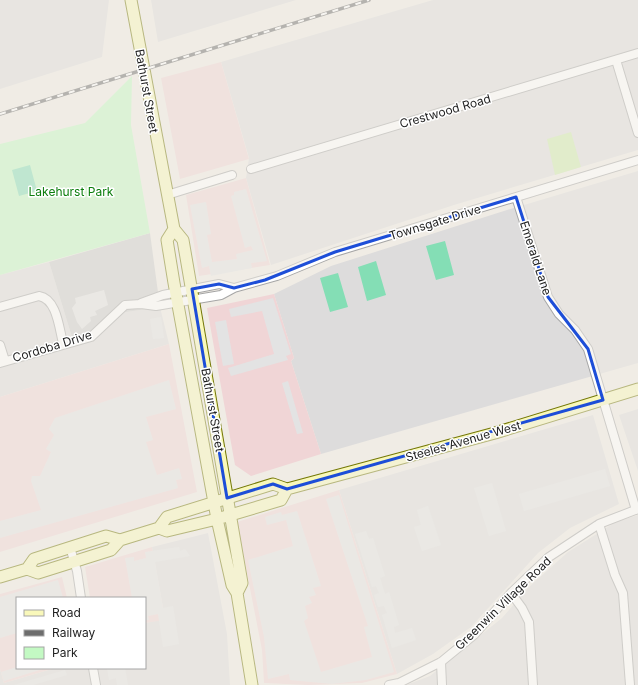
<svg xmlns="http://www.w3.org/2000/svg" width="638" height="685" font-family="Inter,sans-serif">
	<rect width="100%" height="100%" fill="#f0ece5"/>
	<path fill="#dddcdc" d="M 0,0 L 109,0 L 102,57 L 0,89 Z
		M 151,0 L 296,0 L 158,42 Z
		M 433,0 L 638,0 L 638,150 L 454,205 L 271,265 L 246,178 L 249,158 L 221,62 Z
		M 638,171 L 638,363 L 321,454 L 291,361 L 294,358 L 274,294 L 331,266 L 507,210 Z
		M 49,262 L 74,344 L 120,313 L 160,307 L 169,344 L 0,397 L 0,275 Z
		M 638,409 L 638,471 L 619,415 Z
		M 593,415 L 619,504 L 570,528 L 538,553 L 471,627 L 433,654 L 397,674 L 339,490 Z
		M 638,515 L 638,685 L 406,685 L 430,676 L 502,618 L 529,587 L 568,552 L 614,523 Z
		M 208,533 L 227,634 L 230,685 L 0,685 L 0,669 L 4,683 L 55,668 L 145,668 L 145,623 L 165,619 L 152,547 Z"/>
	<path fill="#f0d5d6" d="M 221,62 L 249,159 L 180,179 L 161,78 Z
		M 246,178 L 270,265 L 199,276 L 186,195 Z
		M 274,294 L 294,358 L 291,361 L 321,454 L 251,476 L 235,465 L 207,308 Z
		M 169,344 L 197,492 L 0,552 L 0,397 Z
		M 339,490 L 397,674 L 362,683 L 308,685 L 264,683 L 262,650 L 237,522 Z
		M 152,547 L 165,620 L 145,623 L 145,598 L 90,598 L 85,567 Z
		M 62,577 L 67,598 L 17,598 L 17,668 L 55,668 L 4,683 L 0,669 L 0,594 Z"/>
	<path fill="#cdcdcd" d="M 150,233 L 160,307 L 120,313 L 74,344 L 49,262 Z"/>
	<path fill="#cfeaac" d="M 571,132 L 581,167 L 555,175 L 547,139 Z"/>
	<path fill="#c3f9c3" d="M 132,76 L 131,125 L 150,233 L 0,275 L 0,144 L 85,123 Z"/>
	<path fill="#84deb5" d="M 30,165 L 37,191 L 19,196 L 12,170 Z
		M 445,241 L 454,275 L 436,280 L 426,246 Z
		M 376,261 L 386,295 L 367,301 L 358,267 Z
		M 338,273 L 348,307 L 330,312 L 320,278 Z"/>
	<path fill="#e3e3e3" d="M 246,189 L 267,261 L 251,263 L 252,268 L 211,276 L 209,266 L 202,268 L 190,205 L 206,202 L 211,234 L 207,235 L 212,262 L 237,259 L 236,254 L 253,250 L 251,246 L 245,248 L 231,196 L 234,195 L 234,192 Z
		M 104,290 L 108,305 L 95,311 L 97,315 L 90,317 L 91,321 L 82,329 L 77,322 L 72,308 L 76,303 L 75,298 Z
		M 273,298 L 291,354 L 286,356 L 288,360 L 231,376 L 228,368 L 274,354 L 262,311 L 231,317 L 229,309 Z
		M 161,317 L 164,338 L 153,339 L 150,319 Z
		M 226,320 L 234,364 L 223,366 L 215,322 Z
		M 169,380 L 176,409 L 146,417 L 153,440 L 146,442 L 157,475 L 179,468 L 182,479 L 176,480 L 178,488 L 0,538 L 0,521 L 41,510 L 31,481 L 32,476 L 40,476 L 51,452 L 46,449 L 54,435 L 49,429 L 55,418 Z
		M 288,381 L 303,433 L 297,434 L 282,383 Z
		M 605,469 L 610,486 L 524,511 L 519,494 Z
		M 492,483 L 506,531 L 489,536 L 474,488 Z
		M 339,495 L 394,672 L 366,680 L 332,684 L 290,680 L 289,674 L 268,679 L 264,637 L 248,560 L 293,546 L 286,520 L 267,525 L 265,517 L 281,512 L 282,515 L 297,511 L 321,586 L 313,588 L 316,595 L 309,597 L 312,603 L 305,606 L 308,618 L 304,621 L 321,672 L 372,657 L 364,627 L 368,626 L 326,499 Z
		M 428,506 L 441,545 L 422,551 L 414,527 L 421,525 L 417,510 Z
		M 366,531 L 369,539 L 373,538 L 385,576 L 380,578 L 385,594 L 389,592 L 399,625 L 394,627 L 395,633 L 412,628 L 416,640 L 392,648 L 382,615 L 387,613 L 384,606 L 378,607 L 374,595 L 379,593 L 376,586 L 372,587 L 355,534 Z
		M 179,547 L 180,551 L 185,549 L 190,556 L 155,562 L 163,608 L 173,606 L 179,644 L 163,647 L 158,614 L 148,616 L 149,620 L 145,620 L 145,598 L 132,598 L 125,558 L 134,557 L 134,561 L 146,558 L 145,552 Z
		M 58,580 L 63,598 L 17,598 L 17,633 L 0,638 L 0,597 Z
		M 17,667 L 17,668 L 46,668 L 4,681 L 1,672 Z
		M 107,668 L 125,668 L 128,685 L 117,685 L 116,678 L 109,680 Z
		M 65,670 L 67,675 L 33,685 L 14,685 Z"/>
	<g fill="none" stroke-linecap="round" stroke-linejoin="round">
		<defs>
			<path id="street" d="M 616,60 L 638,133
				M 251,169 L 638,53
				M 167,195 L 232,175
				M 516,197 L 548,297 L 559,314 L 575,330 L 588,349 L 636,510
				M 141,303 L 163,295 L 219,284 L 234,288
				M 0,307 L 39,296 C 57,299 59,328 63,343
				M 0,345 L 5,361
				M 0,363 L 91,337 L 125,305 L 141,304 L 156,306 L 221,295 L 234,288 L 277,276 L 335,252 L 638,160
				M 599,524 L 615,575 L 623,593 L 630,685
				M 70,547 L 77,571 L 81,598
				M 511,593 L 522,608 L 529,622 L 533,685
				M 441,662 L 442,685
				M 93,668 L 96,685
				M 389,685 L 399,683 L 441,662 L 474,635 L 511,593 L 549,557 L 599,524 L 638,509"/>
			<path id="secondary" d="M 131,0 L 174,229 L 183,240 L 242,583 L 237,593
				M 174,229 L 167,240 L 174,283 L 217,519 L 232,585 L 237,593 L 252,685
				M 159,528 L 167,517 L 273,484 L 287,489 L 495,433 L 638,389
				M 27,569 L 38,573 L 111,550 L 120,540 L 159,528 L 167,531 L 217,519 L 281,500 L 287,489
				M 0,577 L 27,569 L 34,559 L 106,536 L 120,540"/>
		</defs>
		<use href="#street" stroke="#a6a6a6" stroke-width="10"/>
		<use href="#secondary" stroke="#737705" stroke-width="13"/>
		<use href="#street" stroke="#fff" stroke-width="8"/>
		<use href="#secondary" stroke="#f9f8ba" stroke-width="11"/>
		<defs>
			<path id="rail" d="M 0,114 L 369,0"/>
		</defs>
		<use href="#rail" stroke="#6d6d6d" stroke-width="3.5"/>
		<use href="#rail" stroke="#fff" stroke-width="2" stroke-dasharray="6" stroke-linecap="butt"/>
	</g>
	<path d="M0 0H638V685H0ZM 516,197 L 548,297 L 588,349 L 603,400 L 287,489 L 273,484 L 227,498 L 192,289 L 219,284 L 234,288 L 265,280 L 335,252 Z" fill="#f0ece5" fill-opacity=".55" fill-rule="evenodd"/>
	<path fill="none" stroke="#1d4ed8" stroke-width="3" stroke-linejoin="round" d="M 516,197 L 548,297 L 588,349 L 603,400 L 287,489 L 273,484 L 227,498 L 192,289 L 219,284 L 234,288 L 265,280 L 335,252 Z"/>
	<g text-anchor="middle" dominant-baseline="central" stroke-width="3" stroke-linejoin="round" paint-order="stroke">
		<g font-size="12" fill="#1f1f1f" stroke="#fff">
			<text transform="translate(147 91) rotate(80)">Bathurst Street</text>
			<text transform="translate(445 111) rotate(-16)">Crestwood Road</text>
			<text transform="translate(435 222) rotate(-17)">Townsgate Drive</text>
			<text transform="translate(536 258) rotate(72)">Emerald Lane</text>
			<text transform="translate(52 346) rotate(-17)">Cordoba Drive</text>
			<text transform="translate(213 410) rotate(80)">Bathurst Street</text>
			<text transform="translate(463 441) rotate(-16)">Steeles Avenue West</text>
			<text transform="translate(503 603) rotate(-44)">Greenwin Village Road</text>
		</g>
		<g font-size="12" fill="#0c7e0d" stroke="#fff">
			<text x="71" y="191">Lakehurst Park</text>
		</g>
	</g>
	<rect x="16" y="597" width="130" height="72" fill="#ffffff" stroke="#a5a5a5"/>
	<rect x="24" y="610" width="20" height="6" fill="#f9f8ba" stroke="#a5a5a5"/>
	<text x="52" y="617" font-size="12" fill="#1f1f1f">Road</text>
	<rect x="24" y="630" width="20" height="6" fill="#6d6d6d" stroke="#a5a5a5"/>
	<text x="52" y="637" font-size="12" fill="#1f1f1f">Railway</text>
	<rect x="24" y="647" width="20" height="12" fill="#c3f9c3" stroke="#a5a5a5"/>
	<text x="52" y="657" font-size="12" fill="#1f1f1f">Park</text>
</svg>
